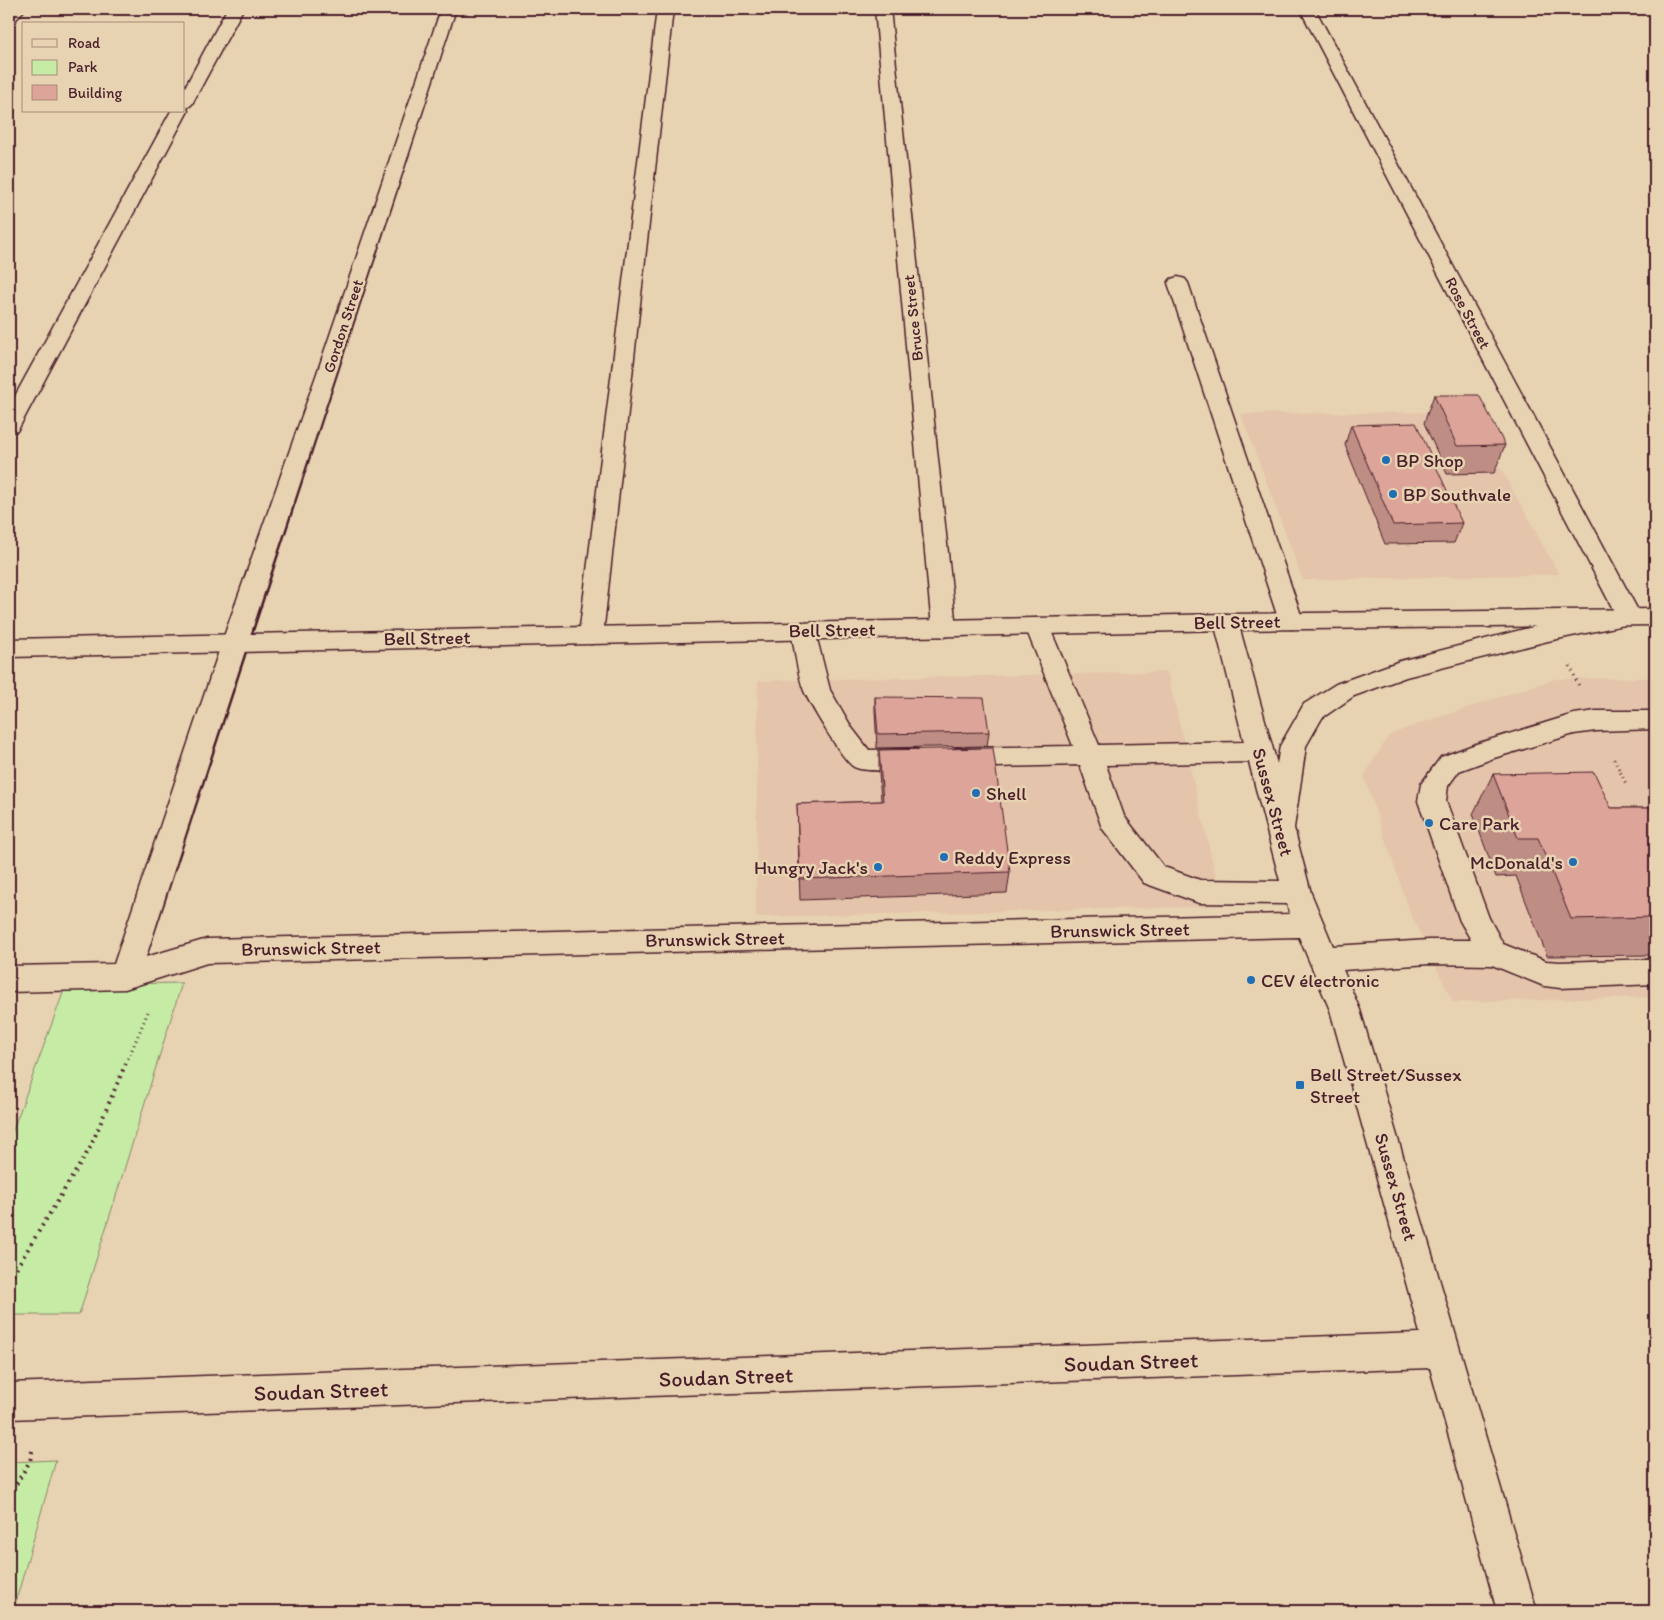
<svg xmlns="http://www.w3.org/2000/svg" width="1664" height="1620" font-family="Itim,sans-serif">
	<rect width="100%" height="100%" fill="#e7d2b1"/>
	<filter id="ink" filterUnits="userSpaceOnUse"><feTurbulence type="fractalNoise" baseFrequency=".02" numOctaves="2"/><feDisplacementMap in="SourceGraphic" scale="10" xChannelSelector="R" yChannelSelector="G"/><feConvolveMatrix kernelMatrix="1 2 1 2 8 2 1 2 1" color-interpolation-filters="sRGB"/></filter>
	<g filter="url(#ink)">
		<path fill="#e4c4aa" d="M 1469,412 L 1559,574 L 1303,580 L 1241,414 Z
			M 1167,672 L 1223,906 L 756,917 L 758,681 Z
			M 1655,678 L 1655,997 L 1453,1002 L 1410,912 L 1364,776 L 1389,736 L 1407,728 L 1555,679 Z"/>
		<path fill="#c6eba5" stroke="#888568" d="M 182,983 L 79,1315 L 9,1315 L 9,1141 L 66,985 Z
			M 56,1460 L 13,1611 L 9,1611 L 9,1462 Z"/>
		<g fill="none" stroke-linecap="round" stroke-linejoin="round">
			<defs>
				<path id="minor" d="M 9,9 L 25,9 L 14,22 L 9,24 Z
					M 227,9 L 243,9 L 192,104 L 187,108 L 188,111 L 20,426 L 17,431 L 9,432 L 9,407 L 171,111 L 184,111 L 184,89 Z
					M 441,9 L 456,9 C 353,325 247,640 146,957 L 207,939 L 1290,914 L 1287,904 L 1199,903 L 1144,883 L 1102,828 L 1080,765 L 957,768 L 948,765 L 944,758 L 948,751 L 957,748 L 1073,746 L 1025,626 L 1028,620 L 1037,618 L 1046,620 L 1049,626 L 1099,745 L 1244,742 L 1214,622 L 1217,616 L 1226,614 L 1235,616 L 1238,622 L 1277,764 L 1280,746 L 1304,704 L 1336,684 L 1400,661 L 1548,623 L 1614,611 L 1300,9 L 1315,9 L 1641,616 L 1638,622 L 1629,624 L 1548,641 L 1406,677 L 1354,696 L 1322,718 L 1306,746 L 1294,828 L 1311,893 L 1333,946 L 1429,940 L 1471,940 L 1460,921 L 1418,801 L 1421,784 L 1441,757 L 1476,744 L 1574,714 L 1596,711 L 1655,711 L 1655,729 L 1596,731 L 1574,734 L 1494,758 L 1459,771 L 1448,786 L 1446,801 L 1489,918 L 1503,944 L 1546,961 L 1560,962 L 1655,959 L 1655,984 L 1560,988 L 1544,986 L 1492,965 L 1429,964 L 1343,970 L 1360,1010 L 1537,1611 L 1497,1611 L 1430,1368 L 9,1419 L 9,1383 L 1420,1333 L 1330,1010 L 1299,937 L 207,963 L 125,989 L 9,992 L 9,966 L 114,964 L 222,642 L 316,376 ZM 1249,762 L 1280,881 L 1200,880 L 1164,867 L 1124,816 L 1106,765 Z
					M 657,9 L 673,9 L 603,635 L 600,641 L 591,644 L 582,641 L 579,635 Z
					M 875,9 L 890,9 L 956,628 L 953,634 L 944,637 L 935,634 L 932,628 Z
					M 1178,277 L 1185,279 L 1188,283 L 1303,621 L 1300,627 L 1291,629 L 1282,627 L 1279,621 L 1168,283 L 1171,279 Z
					M 803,622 L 812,625 L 815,631 L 830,690 L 852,728 L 869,750 L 916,749 L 925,752 L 929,759 L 925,766 C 914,770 864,773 854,767 C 843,761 810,704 804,691 C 797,673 795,650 791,631 L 794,625 Z"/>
				<path id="highway" d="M 1655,609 L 1655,625 L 1226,630 L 9,657 L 9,639 L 1226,614 Z"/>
			</defs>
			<use href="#minor" stroke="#4a1f2b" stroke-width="3"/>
			<use href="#highway" stroke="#4a1f2b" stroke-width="3"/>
			<path stroke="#4a1f2b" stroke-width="3" stroke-dasharray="1 4" stroke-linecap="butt" d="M 1570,666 L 1579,686
				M 1614,759 L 1627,786
				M 128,1059 L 148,1012"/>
			<path stroke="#4a1f2b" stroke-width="4" stroke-dasharray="2 5" stroke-linecap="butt" d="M 9,1280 L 90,1148 L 128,1058
				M 9,1496 L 30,1461 L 33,1447"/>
			<use href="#minor" fill="#e7d2b1" fill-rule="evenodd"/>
			<use href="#highway" fill="#e7d2b1" fill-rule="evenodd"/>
		</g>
		<path fill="#be8d84" stroke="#4a1f2b" d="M 1434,395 L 1505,445 L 1494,473 L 1447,474 L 1424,423 Z
			M 1351,425 L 1462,523 L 1454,543 L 1385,544 L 1345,445 Z
			M 875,697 L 989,732 L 987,746 L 877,748 L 875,711 Z
			M 879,750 L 1010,872 L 1007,893 L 800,900 L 797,804 L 881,801 L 879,772 Z
			M 1493,774 L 1611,808 L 1655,808 L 1655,955 L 1547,956 L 1516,876 L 1496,877 L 1473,814 Z"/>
		<path fill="#dda499" stroke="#4a1f2b" d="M 1434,395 L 1479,395 L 1505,445 L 1457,446 Z
			M 1416,423 L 1462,523 L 1393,525 L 1351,425 Z
			M 875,697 L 984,698 L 989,732 L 878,734 Z
			M 993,748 L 1010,872 L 800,879 L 797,804 L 883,801 L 879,750 Z
			M 1594,772 L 1611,808 L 1655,808 L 1655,917 L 1571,919 L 1538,838 L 1518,838 L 1493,774 Z"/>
	</g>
	<g fill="#1f6fb2" stroke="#e7d2b1" stroke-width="2">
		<circle cx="1386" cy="460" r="5"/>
		<circle cx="1393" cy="494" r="5"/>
		<circle cx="976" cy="793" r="5"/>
		<circle cx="1429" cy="823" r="5"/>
		<circle cx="944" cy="857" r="5"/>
		<circle cx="1573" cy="862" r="5"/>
		<circle cx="878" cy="867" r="5"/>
		<circle cx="1251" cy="980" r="5"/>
		<rect x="1295" y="1080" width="10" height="10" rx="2.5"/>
	</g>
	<g text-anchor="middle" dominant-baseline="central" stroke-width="5" stroke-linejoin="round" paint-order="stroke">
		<g font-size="16" fill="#4a1f2b" stroke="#e7d2b1">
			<text transform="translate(1468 313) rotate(62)">Rose Street</text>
			<text transform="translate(913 318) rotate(-96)">Bruce Street</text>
			<text transform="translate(343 326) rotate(-72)">Gordon Street</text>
		</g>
		<g font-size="19" fill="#4a1f2b" stroke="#e7d2b1" text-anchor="start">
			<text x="1396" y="460">BP Shop</text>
			<text x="1403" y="494">BP Southvale</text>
			<text x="986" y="793">Shell</text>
			<text x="1439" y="823">Care Park</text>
			<text x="954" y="857">Reddy Express</text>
			<text x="1563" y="862" text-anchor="end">McDonald's</text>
			<text x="868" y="867" text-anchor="end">Hungry Jack's</text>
			<text x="1261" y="980">CEV électronic</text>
			<text x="1310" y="1074">Bell Street/Sussex<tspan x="1310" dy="22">Street</tspan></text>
		</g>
		<g font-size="19" fill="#4a1f2b" stroke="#e7d2b1">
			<text transform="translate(1237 622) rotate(-1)">Bell Street</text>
			<text transform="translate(832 630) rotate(-1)">Bell Street</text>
			<text transform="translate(427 638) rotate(-1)">Bell Street</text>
			<text transform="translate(1273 802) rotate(75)">Sussex Street</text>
			<text transform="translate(1120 930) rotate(-1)">Brunswick Street</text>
			<text transform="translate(715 939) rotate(-1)">Brunswick Street</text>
			<text transform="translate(311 948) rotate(-1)">Brunswick Street</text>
			<text transform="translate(1396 1187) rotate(74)">Sussex Street</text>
		</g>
		<g font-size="22" fill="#4a1f2b" stroke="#e7d2b1">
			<text transform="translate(1131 1362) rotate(-2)">Soudan Street</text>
			<text transform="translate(726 1377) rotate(-2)">Soudan Street</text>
			<text transform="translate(321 1391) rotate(-2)">Soudan Street</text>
		</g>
	</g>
	<rect width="1664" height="1620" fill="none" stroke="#e7d2b1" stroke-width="30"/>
	<rect x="15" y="15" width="1634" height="1590" fill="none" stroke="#4a1f2b" stroke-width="2" filter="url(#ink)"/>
	<rect x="22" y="22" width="162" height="90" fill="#e7d2b1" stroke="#a88a7b"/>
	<rect x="32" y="39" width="25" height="8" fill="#e7d2b1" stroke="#a88a7b"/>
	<text x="68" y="48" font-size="15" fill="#4a1f2b">Road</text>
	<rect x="32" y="60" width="25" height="15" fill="#c6eba5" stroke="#a88a7b"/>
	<text x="68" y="72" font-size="15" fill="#4a1f2b">Park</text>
	<rect x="32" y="85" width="25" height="15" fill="#dda499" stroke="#a88a7b"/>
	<text x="68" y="98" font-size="15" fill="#4a1f2b">Building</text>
</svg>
